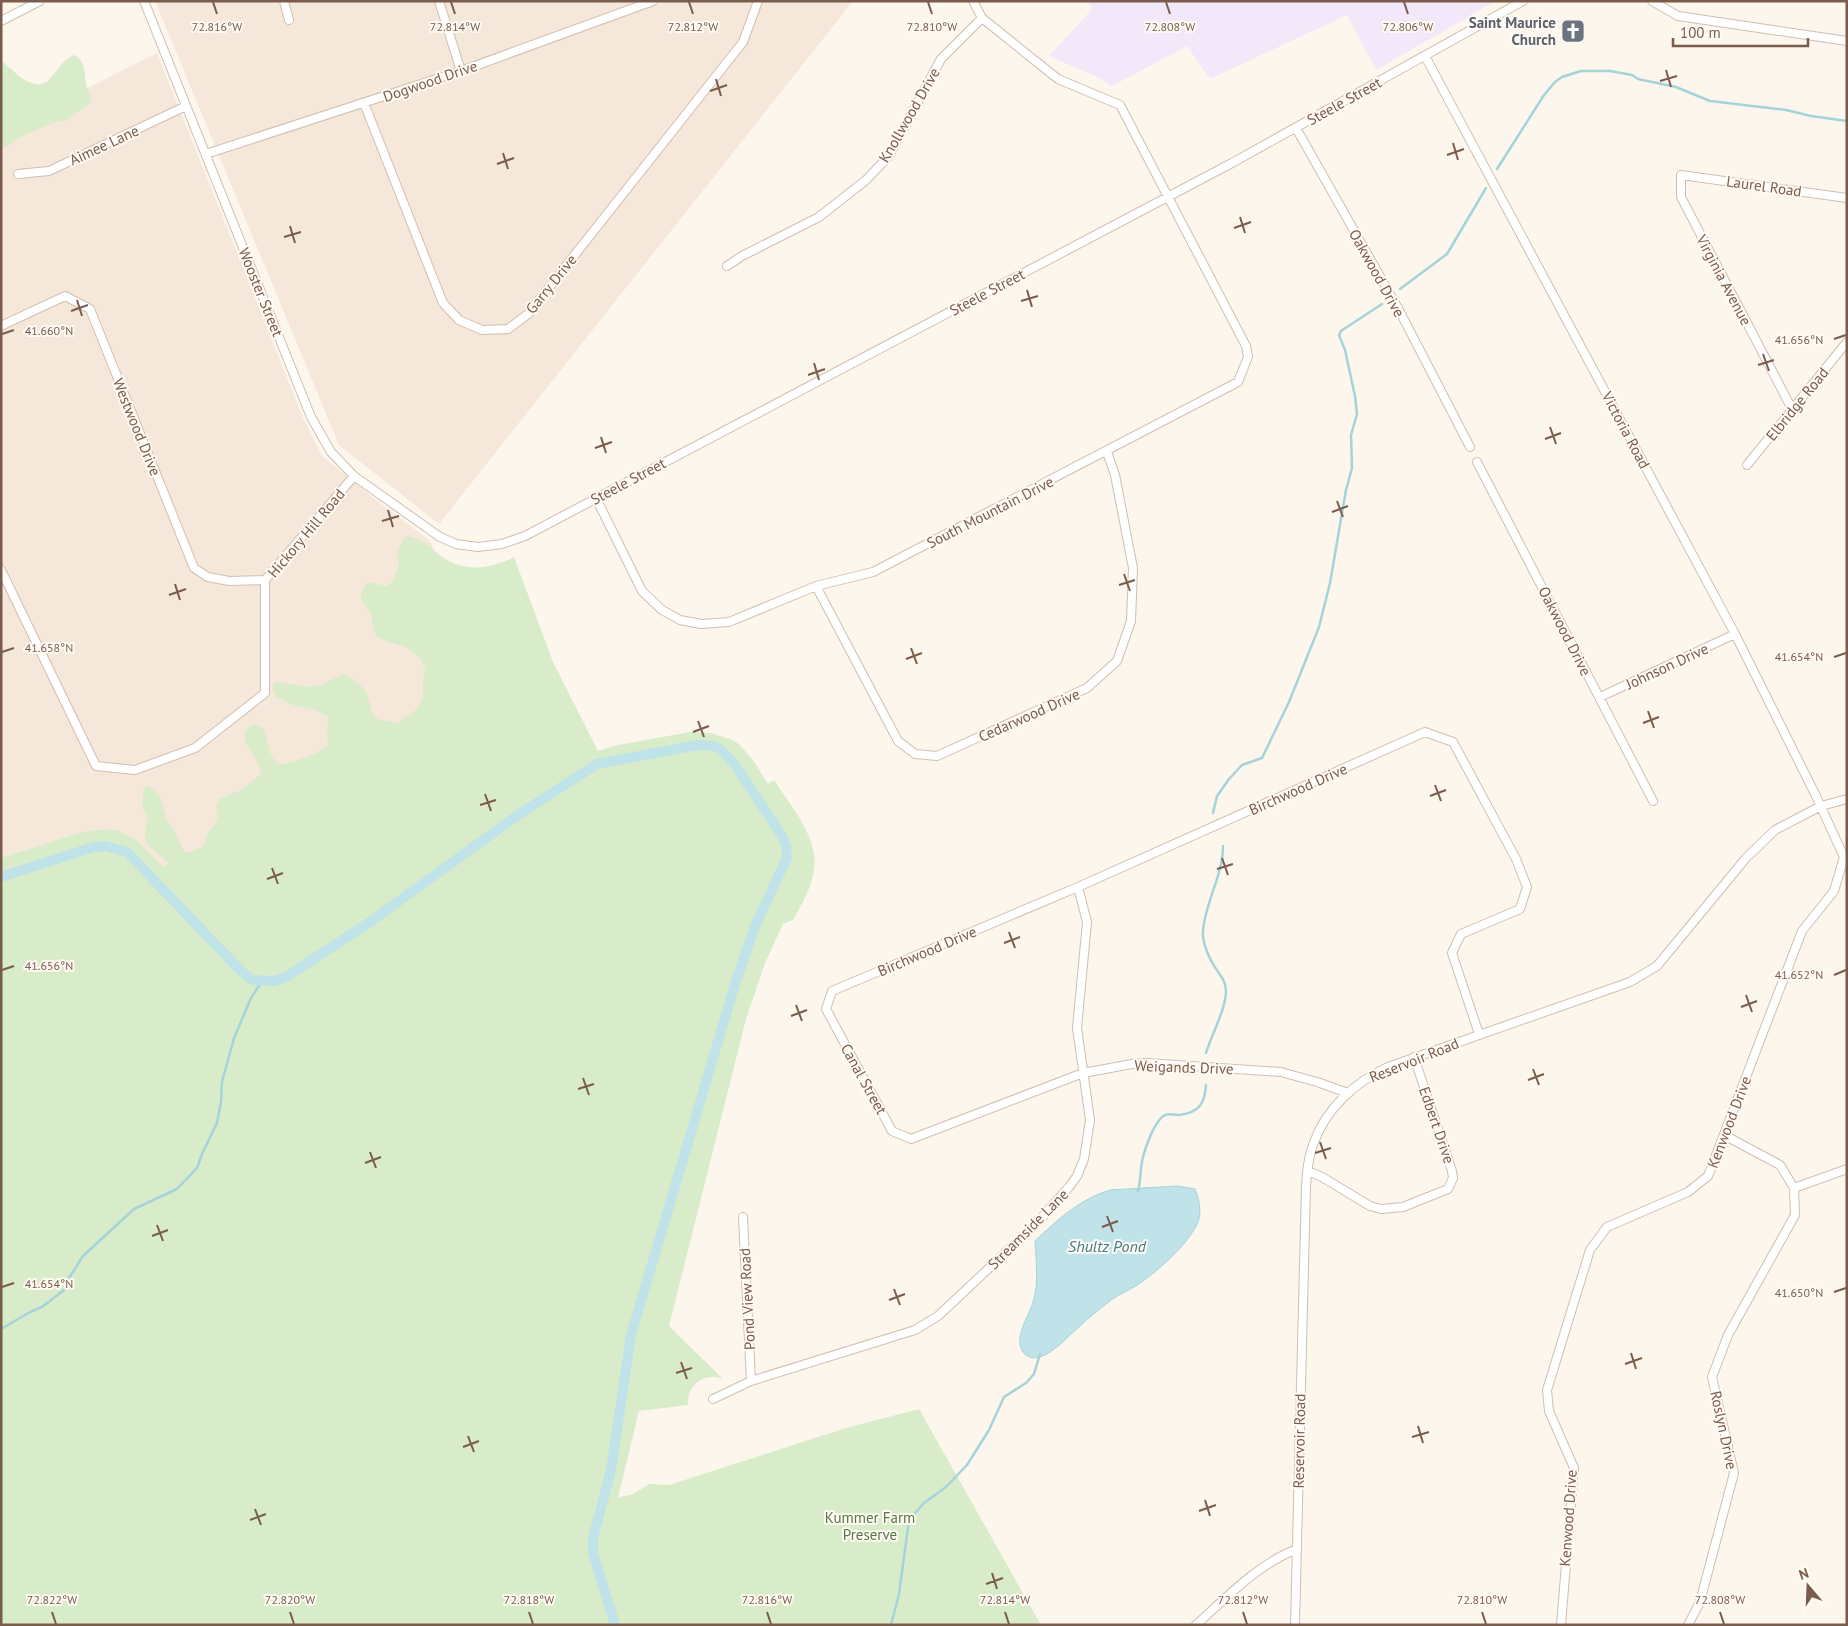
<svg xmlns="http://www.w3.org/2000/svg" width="1848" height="1626" font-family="'PT Sans',sans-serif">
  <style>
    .residential { fill: #f5e8da }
    .education { fill: #f3e8fa }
    .green { fill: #d8ecc9 }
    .water { fill: #bfe3e8; stroke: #a5d3da }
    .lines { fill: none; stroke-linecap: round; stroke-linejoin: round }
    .stream { stroke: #a5d3da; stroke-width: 2.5 }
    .canal { stroke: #bfe3e8; stroke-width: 10 }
    .minor-casing { stroke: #d1beb0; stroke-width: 10 }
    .minor { stroke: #fff; stroke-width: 8 }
    .ticks { fill: none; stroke: #7a5c4d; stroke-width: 2 }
    .labels { text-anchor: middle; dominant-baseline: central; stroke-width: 4; stroke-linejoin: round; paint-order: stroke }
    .worship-label { font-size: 15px; font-weight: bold; fill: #5b616d; stroke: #fffaf3; text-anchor: end }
    .street-label { font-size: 15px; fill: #7a5c4d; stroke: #fffaf3 }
    .park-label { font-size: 15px; fill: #537a41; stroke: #fffaf3 }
    .water-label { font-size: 16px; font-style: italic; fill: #437c86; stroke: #fffaf3 }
    .ticks-label { font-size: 12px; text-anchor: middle; fill: #7a5c4d; stroke: #fffaf3; stroke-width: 4; stroke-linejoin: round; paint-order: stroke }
  </style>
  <rect width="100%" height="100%" fill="#fdf6ec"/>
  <!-- residential -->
  <path class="residential" d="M155,1H853L439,524L339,445Z
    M157,53L304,420L322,456L376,500L429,540L436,553L487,694L164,867L137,840L117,830L107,829L85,831L1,858V132Z"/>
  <!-- education -->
  <path class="education" d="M1086,1H1496L1376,70L1347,15L1210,79L1187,46L1112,86L1100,78L1049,56L1093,8Z"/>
  <!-- green -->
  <path class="green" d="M74,55C86,61 84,72 86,83C87,88 89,93 91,98L89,104L67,120L50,124L20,137L1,150V61C9,66 16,75 25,80C53,96 53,63 74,55Z
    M405,536C424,538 430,548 444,558C466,573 493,568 514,557L553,662L598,751L613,746L690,732L711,733L730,739L739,744L753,760L768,784L774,780C792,808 822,841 813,876C809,892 801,905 794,919L783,924L765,963L746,1019L669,1326L723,1379C704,1372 687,1385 688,1405L639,1411L618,1498L633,1494L649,1484L669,1485L846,1428L919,1409L1041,1625H1V858L85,831L107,829L117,830L137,840L164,867L169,863L149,846L146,841L145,835L147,817L142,806L144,788L148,785L160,797L167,820L174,830L184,851L189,853L203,846L208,832L218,820L216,808L219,799L241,790L261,774C260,756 241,748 245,731C267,710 267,749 273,758C274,760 277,762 279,764C291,764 321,753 329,744L327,738L328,716L314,710L296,706L276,697L273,689L274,683L277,682L311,687L324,684L340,675H347L362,687L366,692L373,715L378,719L397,723L417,709L423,698V680L425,669L423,663L420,658L406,647L388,642L378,637L374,632L371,614L361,599V593L367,582L386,586L392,582L397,571L399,565L397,553Z"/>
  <!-- water -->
  <path class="water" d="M1177,1186L1195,1189C1199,1199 1202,1212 1198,1222C1189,1244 1154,1275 1134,1287C1127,1291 1118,1295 1111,1300C1100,1309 1089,1317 1079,1327C1067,1337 1055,1352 1040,1357C1034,1359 1026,1357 1023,1352C1013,1338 1029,1316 1033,1302C1039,1284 1036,1260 1035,1241C1057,1220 1080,1199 1110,1190Z"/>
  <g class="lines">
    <!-- stream -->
    <path class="stream" d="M1497,169L1544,95L1555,82L1562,77L1581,71H1610L1632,75L1638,79L1676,87L1710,101L1786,110L1811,116L1847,121
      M1400,289L1447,254L1486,188
      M1213,813L1217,796L1229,779L1242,765L1262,758L1289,702L1319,627L1330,583L1346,490L1352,468L1351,435L1357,414L1355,396L1345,350L1339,335L1341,331L1382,304
      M1206,1053C1211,1036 1226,1009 1226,991C1226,980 1218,973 1213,964C1208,956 1202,941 1203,931C1205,902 1223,876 1223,846
      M1138,1191C1141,1180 1140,1168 1143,1157C1146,1145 1153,1127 1161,1118C1166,1112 1172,1115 1179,1115C1199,1113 1205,1103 1206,1085
      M1,1329L30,1312L42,1307L68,1287L69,1278L83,1256L134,1209L177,1189L197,1168L202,1154L217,1123L221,1101L222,1082L234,1038L251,998L262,981
      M891,1625L899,1594L909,1520L924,1503L946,1487L967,1465L989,1430L1004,1397L1026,1383L1034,1374L1040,1354"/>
    <!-- canal -->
    <path class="canal" d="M1,877L94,847L105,846L127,852L240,970L252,980L274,981L286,977L370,922L518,815L597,764L698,745L715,746L722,751L735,765L782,836L786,846L787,858L755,926L735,984L631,1335L611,1470L593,1538V1553L615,1625"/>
    <!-- minor casing -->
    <g class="minor-casing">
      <path id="minor" d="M144,1L311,417L331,452L354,476L440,537L456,544L478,547L502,544L525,536L1232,163L1523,1
        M284,1L289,20
        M439,1L461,71
        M1652,1L1678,16L1847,41
        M1,21L40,1
        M1425,56L1735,634L1815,794L1844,857L1834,891L1802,931L1708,1176L1688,1192L1607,1227L1590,1250L1547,1390L1549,1411L1574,1468L1561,1625
        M364,103L443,303L459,320L482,330L508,329L528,314L743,42L758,1
        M1296,128L1399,310L1470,447
        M206,154L461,71L653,1
        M18,174L49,171L186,106
        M727,266L742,256L819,217L866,180L888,157L941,59L982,18
        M1,326L65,296L90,309L194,568L208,577L229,581L265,580
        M1792,409L1681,197V175L1847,198
        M1477,462L1653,801
        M1747,465L1847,342
        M596,498L642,591L662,610L680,620L701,624L729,622L816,586L873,572L1238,382L1248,357L1246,346L1120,105L1058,79L982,18L973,1
        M1,570L96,766L135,770L195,748L265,693V580L354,476
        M816,586L898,741L915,754L937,756L1087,688L1117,661L1131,621L1133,568L1115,475L1107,452
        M1600,697L1735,634
        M1348,1093L1317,1082L1281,1072L1147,1063L1132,1064L1083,1073L911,1139L892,1131L826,1009L832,991L1078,887L1425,732L1453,742L1516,859L1527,887L1520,909L1461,934L1452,953L1479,1034
        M1308,1171L1322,1177L1370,1206L1381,1209L1403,1207L1448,1189L1453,1178L1452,1171L1414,1057
        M1794,1188L1847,1169
        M743,1217L751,1381
        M713,1399L751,1381L915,1330L938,1316L1035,1225L1069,1187L1077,1176L1084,1159L1090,1120L1077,1028L1087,922L1078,887
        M1196,1625C1227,1597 1258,1564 1297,1549
        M1295,1625L1306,1186C1307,1172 1308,1158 1313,1145C1325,1109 1355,1082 1388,1067L1630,982L1657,966L1746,858L1775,830L1821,806L1847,799
        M1688,1625L1700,1602L1734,1473L1712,1377L1728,1335L1795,1215L1794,1188L1780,1165L1724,1135"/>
    </g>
    <!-- minor -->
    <use href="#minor" class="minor"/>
  </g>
  <!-- ticks -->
  <path class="ticks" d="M213,2L217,14M451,2L455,14M689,2L693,14M928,2L932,14M1166,2L1170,14M1404,2L1408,14M1666,70L1671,87M716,79L721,96M1660,81L1677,76M710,91L727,85M1453,143L1458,160M503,153L508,169M1447,155L1464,149M497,164L514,158M1240,217L1245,233M290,226L295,243M1234,228L1251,222M284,237L301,232M1027,290L1032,307M77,300L82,316M1021,301L1038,296M71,311L88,305M2,334L14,330M1834,339L1846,335M1763,354L1769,371M814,363L819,380M1758,365L1774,360M808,375L825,369M1550,427L1556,444M601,437L606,453M1545,439L1561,433M595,448L612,442M1337,501L1343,517M388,510L393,527M1332,512L1348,506M382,521L399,516M1124,574L1130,591M175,584L180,600M1119,585L1135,580M169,595L186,589M911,648L917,664M2,652L14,648M1834,657L1846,653M906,659L922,653M1648,711L1654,728M698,721L704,737M1643,723L1659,717M693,732L709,726M1435,785L1441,801M485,794L491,811M1430,796L1446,790M480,805L496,800M1222,858L1228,875M272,868L278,884M1217,869L1233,864M267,879L283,873M1009,932L1015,948M1004,943L1020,937M2,970L14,966M1834,975L1846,970M1746,995L1752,1012M796,1005L802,1021M1741,1007L1757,1001M791,1016L807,1010M1533,1069L1539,1085M583,1078L589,1095M1528,1080L1544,1074M578,1089L594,1084M1320,1142L1326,1159M370,1152L376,1168M1315,1153L1331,1148M365,1163L381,1157M1107,1216L1113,1232M157,1225L163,1241M1102,1227L1118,1221M152,1236L168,1230M2,1287L14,1283M894,1289L900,1305M1834,1292L1846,1288M889,1300L905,1294M1631,1353L1636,1369M681,1362L687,1379M1625,1364L1642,1358M676,1373L692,1368M1418,1426L1423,1443M468,1436L474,1452M1412,1437L1429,1432M463,1447L479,1441M1205,1500L1210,1516M255,1509L261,1525M1199,1511L1216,1505M250,1520L266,1514M992,1573L997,1589M986,1584L1003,1578M52,1612L56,1624M290,1612L294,1624M529,1612L533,1624M767,1612L771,1624M1005,1612L1009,1624M1243,1612L1247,1624M1482,1612L1486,1624M1720,1612L1724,1624"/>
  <!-- icons -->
  <defs>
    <g id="church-square" transform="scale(1.25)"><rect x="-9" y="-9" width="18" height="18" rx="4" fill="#6b7280" stroke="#fffaf3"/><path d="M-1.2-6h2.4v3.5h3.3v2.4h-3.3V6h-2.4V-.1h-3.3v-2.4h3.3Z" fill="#fff"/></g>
  </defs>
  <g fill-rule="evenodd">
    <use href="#church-square" x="1573" y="31"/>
  </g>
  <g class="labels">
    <!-- worship labels -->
    <g class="worship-label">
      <text x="1556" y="22">Saint Maurice<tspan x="1556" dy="17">Church</tspan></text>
    </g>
    <!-- street labels -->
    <g class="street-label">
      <text transform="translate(430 81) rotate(-19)">Dogwood Drive</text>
      <text transform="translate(1344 101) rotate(-29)">Steele Street</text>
      <text transform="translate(909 115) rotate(-60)">Knollwood Drive</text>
      <text transform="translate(104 145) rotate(-25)">Aimee Lane</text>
      <text transform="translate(1764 186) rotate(8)">Laurel Road</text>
      <text transform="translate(1377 273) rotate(61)">Oakwood Drive</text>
      <text transform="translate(1724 280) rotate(62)">Virginia Avenue</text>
      <text transform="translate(551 284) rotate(-51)">Garry Drive</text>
      <text transform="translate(261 292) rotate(68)">Wooster Street</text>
      <text transform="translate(987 292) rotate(-28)">Steele Street</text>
      <text transform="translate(1797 404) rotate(-51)">Elbridge Road</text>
      <text transform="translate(137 427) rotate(68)">Westwood Drive</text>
      <text transform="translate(1626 430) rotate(62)">Victoria Road</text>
      <text transform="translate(628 481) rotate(-28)">Steele Street</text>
      <text transform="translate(990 512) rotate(-27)">South Mountain Drive</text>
      <text transform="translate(306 533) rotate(-50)">Hickory Hill Road</text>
      <text transform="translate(1565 631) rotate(63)">Oakwood Drive</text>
      <text transform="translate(1667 666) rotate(-25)">Johnson Drive</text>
      <text transform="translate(1029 715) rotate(-24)">Cedarwood Drive</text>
      <text transform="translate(1298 789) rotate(-24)">Birchwood Drive</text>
      <text transform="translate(927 951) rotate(-23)">Birchwood Drive</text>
      <text transform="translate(1414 1060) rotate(-22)">Reservoir Road</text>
      <text transform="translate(1184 1067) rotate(2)">Weigands Drive</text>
      <text transform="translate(864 1079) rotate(61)">Canal Street</text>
      <text transform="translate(1729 1122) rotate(-69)">Kenwood Drive</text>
      <text transform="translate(1437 1125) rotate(71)">Edbert Drive</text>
      <text transform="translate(1028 1229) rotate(-45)">Streamside Lane</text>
      <text transform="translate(747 1299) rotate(-93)">Pond View Road</text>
      <text transform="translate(1724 1430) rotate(78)">Roslyn Drive</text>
      <text transform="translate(1299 1441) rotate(-89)">Reservoir Road</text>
      <text transform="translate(1568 1518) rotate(-86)">Kenwood Drive</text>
    </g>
    <!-- park labels -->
    <g class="park-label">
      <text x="870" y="1517">Kummer Farm<tspan x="870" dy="17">Preserve</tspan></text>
    </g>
    <!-- water labels -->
    <g class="water-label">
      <text x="1107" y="1246">Shultz Pond</text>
    </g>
  </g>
  <g class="ticks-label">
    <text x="217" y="31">72.816°W</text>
    <text x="455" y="31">72.814°W</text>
    <text x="693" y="31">72.812°W</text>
    <text x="932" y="31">72.810°W</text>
    <text x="1170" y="31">72.808°W</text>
    <text x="1408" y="31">72.806°W</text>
    <text x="49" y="335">41.660°N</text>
    <text x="1799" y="344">41.656°N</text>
    <text x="49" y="652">41.658°N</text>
    <text x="1799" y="661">41.654°N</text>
    <text x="49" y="970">41.656°N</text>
    <text x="1799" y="979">41.652°N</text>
    <text x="49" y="1288">41.654°N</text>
    <text x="1799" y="1297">41.650°N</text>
    <text x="52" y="1604">72.822°W</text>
    <text x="290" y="1604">72.820°W</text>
    <text x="529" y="1604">72.818°W</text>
    <text x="767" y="1604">72.816°W</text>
    <text x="1005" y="1604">72.814°W</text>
    <text x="1243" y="1604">72.812°W</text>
    <text x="1482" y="1604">72.810°W</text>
    <text x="1720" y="1604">72.808°W</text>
  </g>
  <!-- border -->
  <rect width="1848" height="1626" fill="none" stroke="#7a5c4d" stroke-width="5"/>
  <!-- north arrow -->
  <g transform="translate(1808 1586) rotate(341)" stroke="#fffaf3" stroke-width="4" paint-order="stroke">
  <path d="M0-4L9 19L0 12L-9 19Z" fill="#7a5c4d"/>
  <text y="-8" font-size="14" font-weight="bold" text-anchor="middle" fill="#7a5c4d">N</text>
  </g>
  <!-- scale -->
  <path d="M1673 38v8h135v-8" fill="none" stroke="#7a5c4d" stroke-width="2.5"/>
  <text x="1680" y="38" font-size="15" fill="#7a5c4d" stroke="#fffaf3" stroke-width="4" paint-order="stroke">100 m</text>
</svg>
